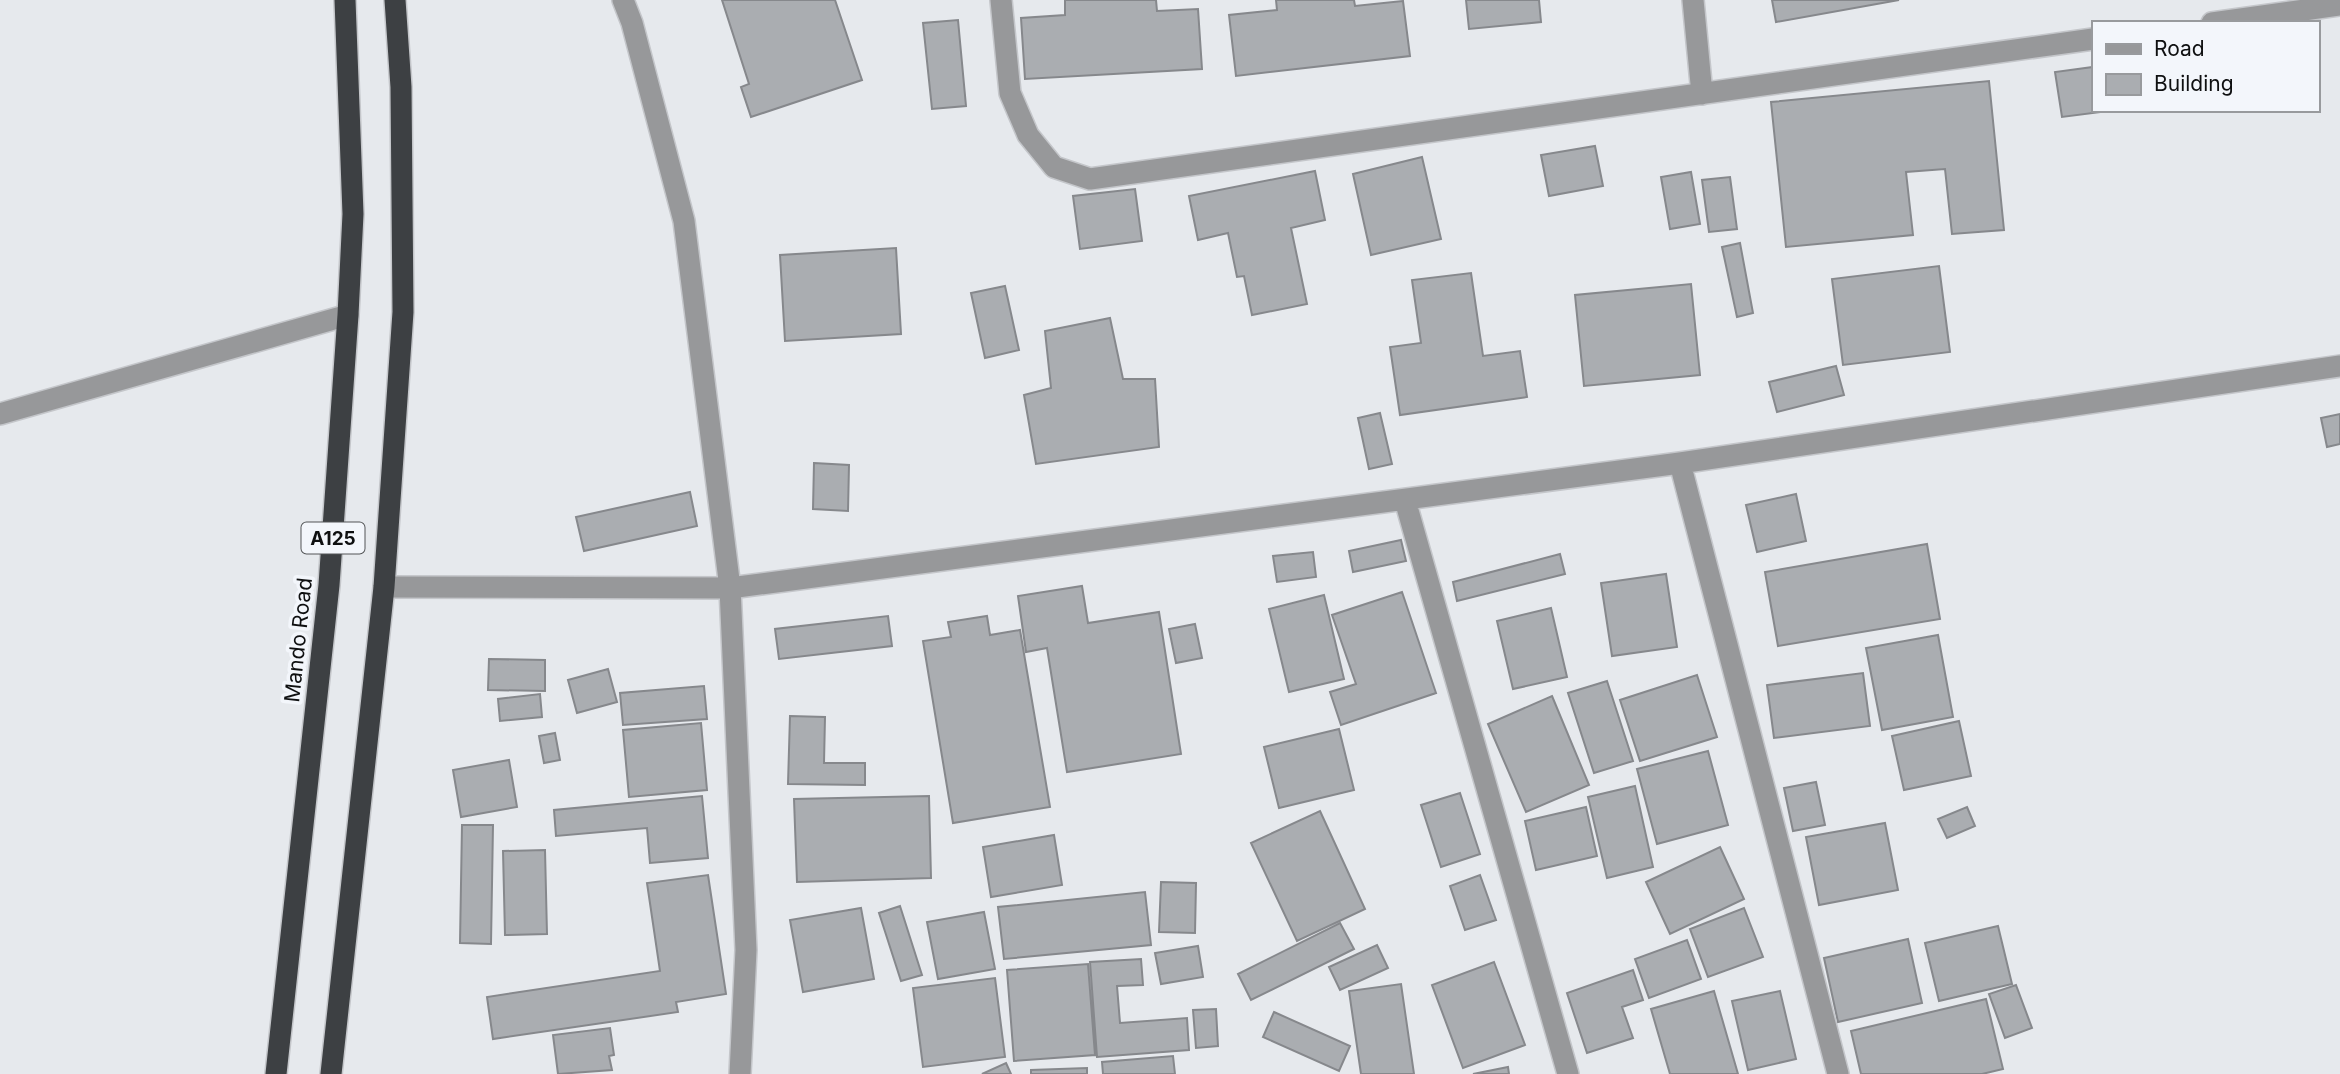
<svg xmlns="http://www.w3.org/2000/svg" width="2340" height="1074" font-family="Inter,sans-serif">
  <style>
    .building { fill: #aaadb1; stroke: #86888c; stroke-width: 2 }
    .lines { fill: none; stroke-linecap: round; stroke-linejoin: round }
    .street-casing { stroke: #c4c6ca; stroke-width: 24 }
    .highway-casing { stroke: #c4c6ca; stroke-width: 24 }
    .street { stroke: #97989a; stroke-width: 21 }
    .highway { stroke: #3d4043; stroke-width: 21 }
    .labels { text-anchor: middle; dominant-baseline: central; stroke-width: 7; stroke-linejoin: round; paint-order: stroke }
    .shield { fill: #f3f6fb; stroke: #535557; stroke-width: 2 }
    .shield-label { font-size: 19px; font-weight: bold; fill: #0f1011 }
    .street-label { font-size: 21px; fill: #0f1011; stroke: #f3f6fb }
  </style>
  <rect width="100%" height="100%" fill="#e6e9ed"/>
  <!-- building -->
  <path class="building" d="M722,0H835L862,80L751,117L741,87L749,84Z
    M1065,0H1156L1157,11L1198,9L1202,69L1025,79L1021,18L1065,15Z
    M1276,0H1354L1355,6L1403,1L1410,56L1236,76L1229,15L1277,10Z
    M1466,0H1539L1541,22L1469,29Z
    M1772,0H1899L1776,22Z
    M958,20L966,106L932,109L923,23Z
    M2093,67V110H2116L2062,117L2055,72Z
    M1989,81L2004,230L1952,234L1945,169L1906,172L1913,235L1786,247L1771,102Z
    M1595,146L1603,186L1549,196L1541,155Z
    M1422,157L1441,239L1371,255L1353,174Z
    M1315,171L1325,220L1291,228L1307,304L1252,315L1244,276L1237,277L1228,233L1198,240L1189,196Z
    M1691,172L1700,224L1670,229L1661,177Z
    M1730,177L1737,229L1709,232L1702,180Z
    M1135,189L1142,241L1080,249L1073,196Z
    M1740,243L1753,313L1737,317L1722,247Z
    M896,248L901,334L785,341L780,255Z
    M1939,266L1950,352L1843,365L1832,279Z
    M1471,273L1483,356L1520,351L1527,397L1400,415L1390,347L1421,343L1412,280Z
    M1691,284L1700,375L1584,386L1575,295Z
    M1005,286L1019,350L985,358L971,293Z
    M1110,318L1123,379H1155L1159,447L1036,464L1024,395L1051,388L1045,331Z
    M1836,366L1844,395L1777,412L1769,382Z
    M1380,413L1392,464L1369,469L1358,418Z
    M2340,414V444L2327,447L2321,418Z
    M814,463L849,465L848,511L813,509Z
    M690,492L697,526L584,551L576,517Z
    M1796,494L1806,541L1757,552L1746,505Z
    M1401,540L1406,561L1353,572L1349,551Z
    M1927,544L1940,619L1778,646L1765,572Z
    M1313,552L1316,577L1277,582L1273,556Z
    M1560,554L1565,574L1457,601L1453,582Z
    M1666,574L1677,647L1612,656L1601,583Z
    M1082,586L1088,623L1159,612L1181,754L1067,772L1047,648L1026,652L1018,596Z
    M1402,592L1436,693L1341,725L1330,692L1356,684L1332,615Z
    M1324,595L1344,679L1289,692L1269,609Z
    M1551,608L1567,677L1513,689L1497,621Z
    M888,616L892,646L779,659L775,629Z
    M987,616L990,635L1020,630L1050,807L953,823L923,641L951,637L948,622Z
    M1195,624L1202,658L1176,663L1169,629Z
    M1938,635L1953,717L1882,730L1866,648Z
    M489,659L545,660V691L488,690Z
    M608,669L617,702L577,713L568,680Z
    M1863,673L1870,726L1774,738L1767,685Z
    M1697,675L1717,737L1640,761L1620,700Z
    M1607,681L1633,761L1594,773L1568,693Z
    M704,686L707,719L623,725L620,693Z
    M540,694L542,717L500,721L498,699Z
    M1552,696L1589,785L1526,812L1488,724Z
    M790,716L825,717L824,763H865V785L788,784Z
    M1959,721L1971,776L1904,790L1892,736Z
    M701,723L707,790L629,797L623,730Z
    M1339,729L1354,790L1279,808L1264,747Z
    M555,733L560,760L544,763L539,736Z
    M1708,751L1728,825L1657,844L1637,769Z
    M509,760L517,807L461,817L453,770Z
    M1816,782L1825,825L1793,831L1784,788Z
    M1635,786L1653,867L1607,878L1588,797Z
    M1460,793L1480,854L1441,867L1421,805Z
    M702,796L708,858L650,863L647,828L556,836L554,810Z
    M929,796L931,878L797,882L794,799Z
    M1586,807L1597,856L1536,870L1525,821Z
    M1967,807L1975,826L1947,838L1938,819Z
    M1320,811L1365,909L1297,941L1251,843Z
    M1885,823L1898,890L1819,905L1806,837Z
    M462,825H493L491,944L460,943Z
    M1054,835L1062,885L991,897L983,847Z
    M1720,847L1744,899L1670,934L1646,882Z
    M545,850L547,934L505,935L503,851Z
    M708,875L726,994L676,1002L678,1012L493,1039L487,997L660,971L647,883Z
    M1480,875L1496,920L1465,930L1450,886Z
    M1161,882L1196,883L1195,933L1159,932Z
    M1145,892L1151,945L1004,959L998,907Z
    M900,906L922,975L901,981L879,913Z
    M861,908L874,979L803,992L790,920Z
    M1744,908L1763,957L1708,977L1690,929Z
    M984,912L995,969L938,979L927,922Z
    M1340,923L1354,949L1251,1000L1238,974Z
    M1998,926L2012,984L1939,1001L1925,943Z
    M1908,939L1922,1003L1838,1022L1824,958Z
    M1687,940L1701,979L1649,998L1635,959Z
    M1377,945L1388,968L1340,990L1329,967Z
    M1198,946L1203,977L1161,984L1155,953Z
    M1141,959L1143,985L1117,986L1120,1023L1187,1018L1189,1050L1097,1057L1090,962Z
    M1494,962L1525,1045L1463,1068L1432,985Z
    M1088,964L1095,1055L1014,1061L1007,970Z
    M1633,970L1643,1000L1622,1007L1633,1038L1587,1053L1567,993Z
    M995,978L1005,1057L923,1067L913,988Z
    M1401,984L1414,1074H1361L1349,991Z
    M2016,985L2032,1028L2005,1038L1989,994Z
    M1714,991L1738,1074H1670L1651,1009Z
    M1780,991L1796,1059L1748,1070L1732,1001Z
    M1986,999L2003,1069L1982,1074H1861L1851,1031Z
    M1216,1009L1218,1046L1196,1048L1193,1010Z
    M1274,1012L1350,1046L1339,1071L1263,1037Z
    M610,1028L614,1055L609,1056L612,1070L558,1074L553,1035Z
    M1173,1056L1175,1074H1103L1102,1062Z
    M1006,1063L1011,1074H982Z
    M1508,1067L1509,1074H1473Z
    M1087,1068V1074H1031V1070Z"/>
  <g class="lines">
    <!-- street casing -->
    <g class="street-casing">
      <path id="street" d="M623,0L632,23L684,221L730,588L746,950L740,1074
        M1001,0L1010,93L1028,135L1054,167L1090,179L2093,39
        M1693,0L1702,94
        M2212,23L2340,5
        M0,414L348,315
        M1680,463L1838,1074
        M1405,500L1568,1074
        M384,587L730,588L1680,463L2340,366"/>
    </g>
    <!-- highway casing -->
    <g class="highway-casing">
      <path id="highway" d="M276,1074L329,585L348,315L353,214L345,0
        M331,1074L384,587L403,312L401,87L395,0"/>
    </g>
    <!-- street -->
    <use href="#street" class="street"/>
    <!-- highway -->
    <use href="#highway" class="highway"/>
  </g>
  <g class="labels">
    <!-- shield labels -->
    <rect class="shield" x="301.5" y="522.5" width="63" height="31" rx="5"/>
    <g class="shield-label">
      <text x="333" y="538">A125</text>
    </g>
    <!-- street labels -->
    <g class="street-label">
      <text transform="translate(298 640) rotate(-84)">Mando Road</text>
    </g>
  </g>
  <!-- legend -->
  <rect x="2092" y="21" width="228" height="91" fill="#f3f6fb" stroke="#989a9d" stroke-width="2"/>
  <rect x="2106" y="44" width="35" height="10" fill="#97989a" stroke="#989a9d" stroke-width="2"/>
  <text x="2154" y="56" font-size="21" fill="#0f1011">Road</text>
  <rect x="2106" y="74" width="35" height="21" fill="#aaadb1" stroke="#989a9d" stroke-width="2"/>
  <text x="2154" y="91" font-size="21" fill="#0f1011">Building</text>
</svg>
